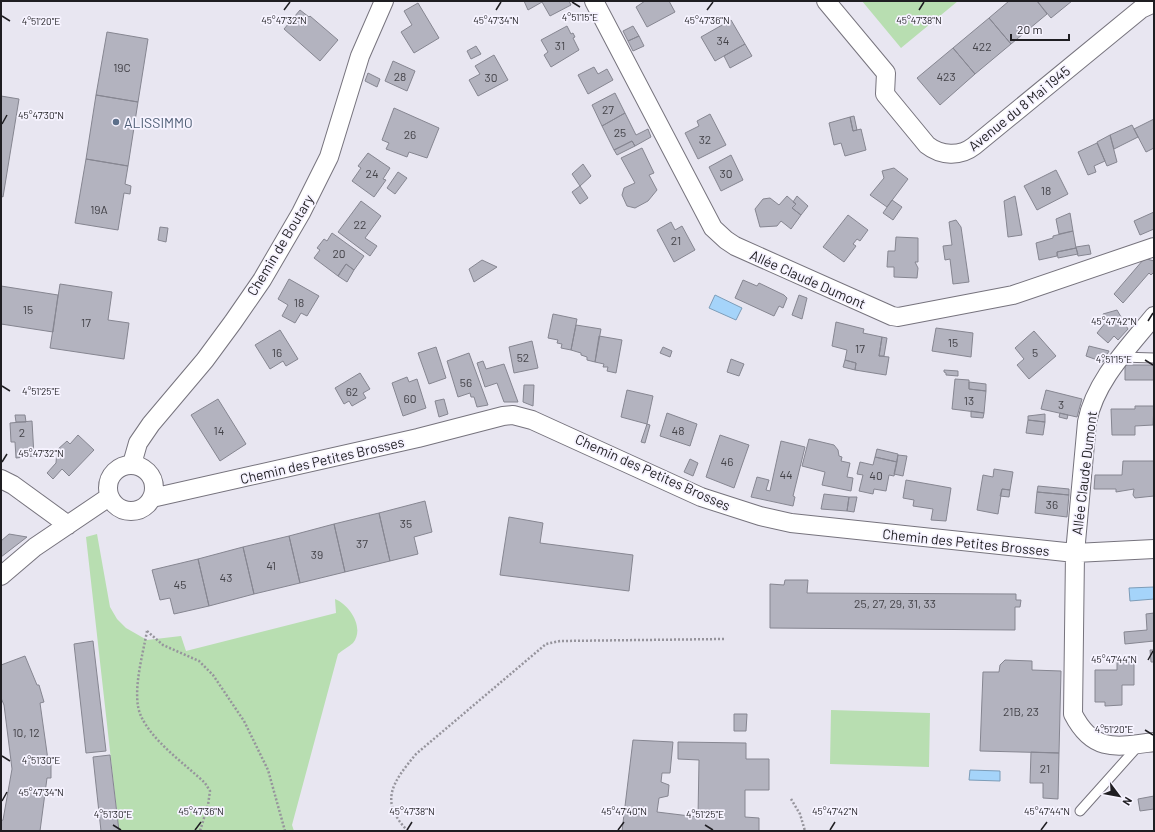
<svg xmlns="http://www.w3.org/2000/svg" width="1155" height="832" font-family="Barlow,sans-serif">
  <style>
    .green { fill: #b8deb1 }
    .water { fill: #a5d4fa; stroke: #7d9db9 }
    .building { fill: #b3b3bf; stroke: #868691 }
    .lines { fill: none; stroke-linecap: round; stroke-linejoin: round }
    .lane-casing { stroke: #76737d; stroke-width: 11 }
    .street-casing { stroke: #76737d; stroke-width: 20 }
    .path { stroke: #96949c; stroke-width: 2.5; stroke-dasharray: 2 2; stroke-linecap: butt }
    .lane { stroke: #fff; stroke-width: 9 }
    .street { stroke: #fff; stroke-width: 18 }
    .ticks { fill: none; stroke: #1f1e22; stroke-width: 1.5 }
    .service-dot { fill: #5c6f8a; stroke: #f6f3ff; stroke-width: 1.5 }
    .labels { text-anchor: middle; dominant-baseline: central; stroke-width: 3.5; stroke-linejoin: round; paint-order: stroke }
    .number-label { font-size: 12px; fill: #444349 }
    .street-label { font-size: 14px; fill: #1f1e22; stroke: #f6f3ff }
    .service-label { font-size: 14px; fill: #4e5e75; stroke: #f6f3ff; text-anchor: start }
    .ticks-label { font-size: 10px; text-anchor: middle; fill: #1f1e22; stroke: #f6f3ff; stroke-width: 3.5; stroke-linejoin: round; paint-order: stroke }
  </style>
  <rect width="100%" height="100%" fill="#e8e6f1"/>
  <!-- green -->
  <path class="green" d="M862,1H958L901,48Z
    M97,534L110,607L117,619L126,628L147,640L181,636L186,651L336,613L335,599C350,605 365,628 353,643C349,647 342,650 338,654L292,825L294,831H119L86,537Z
    M831,710L930,713L929,767L830,764Z"/>
  <!-- water -->
  <path class="water" d="M715,295L742,308L736,320L709,308Z
    M1154,587V599L1130,601L1129,588Z
    M970,770L1000,771V781L969,780Z"/>
  <!-- building -->
  <path class="building" d="M524,1H569L571,5L550,16L542,2L528,10Z
    M645,1H669L675,12L647,27L636,7Z
    M1009,1H1037L1047,14L1011,44L989,18Z
    M1037,1H1072L1051,18Z
    M418,3L439,38L414,53L401,32L412,25L404,11Z
    M300,10L309,17L310,16L338,40L320,61L284,29Z
    M989,18L1011,44L975,74L953,48Z
    M731,20L745,44L715,61L701,37Z
    M567,26L571,34L573,33L575,37L573,38L579,50L551,67L544,55L548,52L541,40Z
    M633,26L639,36L628,41L623,31Z
    M107,32L148,39L138,102L96,95Z
    M639,36L644,46L633,51L628,41Z
    M745,44L752,56L730,68L724,56Z
    M476,46L481,54L471,59L467,51Z
    M953,48L975,74L940,105L917,78Z
    M494,55L508,80L478,96L469,80L480,74L475,66Z
    M393,61L415,71L407,91L385,81Z
    M594,67L598,74L607,69L613,80L588,94L578,75Z
    M368,73L380,79L377,87L365,81Z
    M615,93L625,113L602,126L592,105Z
    M96,95L138,102L128,166L86,159Z
    M1,96L19,99L3,197L1,196Z
    M394,108L439,128L427,158L409,152L407,157L386,149L389,143L382,140Z
    M625,113L636,135L648,129L651,137L635,146L632,141L614,150L602,126Z
    M710,114L726,145L698,159L685,133L699,126L697,121Z
    M854,116L857,130L853,131L850,117Z
    M850,117L853,131L861,129L866,150L845,156L841,143L834,145L829,123Z
    M1154,119V148L1146,152L1134,129Z
    M1132,125L1138,137L1114,149L1110,135Z
    M1110,135L1117,162L1107,166L1097,142Z
    M632,141L635,146L617,155L614,150Z
    M1097,143L1105,161L1094,166L1096,172L1088,175L1078,152Z
    M642,148L654,173L649,175L657,190L648,201L635,208L627,206L622,195L624,188L635,183L621,158Z
    M368,153L390,168L383,179L386,180L374,197L352,181L361,168L358,166Z
    M731,155L743,180L721,191L709,167Z
    M86,159L128,166L125,184L131,186L130,194L124,193L118,230L75,223Z
    M583,164L591,176L580,186L572,174Z
    M894,168L908,179L887,207L870,195L884,178L882,171Z
    M1056,170L1068,194L1037,210L1024,186Z
    M398,172L407,178L395,194L387,188Z
    M580,186L588,198L580,204L572,192Z
    M787,196L796,204L792,208L801,215L791,229L781,221L777,226L760,227L755,209L763,199L770,198L779,205Z
    M797,196L808,206L801,215L792,208L796,204L793,202Z
    M1015,196L1022,235L1008,237L1004,201Z
    M892,200L902,207L893,220L883,213Z
    M361,201L381,216L365,238L377,246L370,256L338,232Z
    M1154,212V229L1140,235L1134,221Z
    M1070,213L1073,231L1059,234L1056,219Z
    M848,215L868,230L860,241L857,239L853,244L856,246L844,262L823,247Z
    M956,220L961,227L969,282L953,284L950,259L945,260L943,246L952,245L949,222Z
    M671,222L675,230L682,226L695,250L674,262L657,230Z
    M160,227L168,228L166,242L158,240Z
    M1073,231L1076,248L1057,252V256L1039,260L1036,243L1053,238V236Z
    M332,233L364,256L354,270L346,264L338,276L314,258L320,250L317,248L324,239L327,241Z
    M896,237L918,238V262H915L918,268L917,278L894,277V267H887L888,251H895Z
    M1089,245L1091,254L1078,256L1076,247Z
    M1076,248L1078,254L1058,258L1057,252Z
    M1147,259L1154,261V272L1151,275L1149,273L1123,303L1114,294L1143,260Z
    M482,260L497,267L474,282L469,269Z
    M346,264L354,270L347,282L338,276Z
    M289,279L319,296L307,316L301,313L295,323L282,316L288,305L278,299Z
    M743,280L757,286L759,283L784,295L787,298L783,308L779,306L774,316L735,298Z
    M60,284L112,292L108,320L129,323L124,359L50,348Z
    M1,286L58,295L53,332L1,324Z
    M799,295L807,298L802,319L792,315Z
    M1117,310L1128,329L1118,340L1114,336L1108,343L1097,333L1106,322L1103,314Z
    M553,314L577,319L571,350L561,348L562,344L557,343L558,340L548,338Z
    M836,322L864,329L863,333L882,337L879,356L889,357L886,375L855,370L856,363L845,360L847,350L832,346Z
    M576,325L601,329L595,362L587,360V357L581,355V353L571,350Z
    M936,328L973,333L971,357L932,351Z
    M280,330L298,359L286,366L283,361L270,369L255,345Z
    M1034,331L1056,356L1029,379L1017,365L1024,359L1015,348Z
    M599,336L622,340L616,373L607,371L608,367H603L604,364L595,362Z
    M882,337L887,338L884,356H879Z
    M532,341L538,368L514,373L509,347Z
    M1089,346L1109,351L1103,362L1086,356Z
    M436,347L446,378L429,384L418,353Z
    M663,347L672,351L670,357L660,353Z
    M469,353L488,405L477,407L474,397H471L470,393L458,397L447,361Z
    M731,359L744,364L739,376L727,372Z
    M845,360L856,363L855,370L843,367Z
    M483,361L486,369L504,364L518,402H504L497,383L485,387L477,363Z
    M1125,365H1154V380H1125Z
    M944,370L958,371V376L946,375V373L944,372Z
    M360,373L370,389L363,393L366,398L352,406L349,401L344,404L335,388Z
    M407,377L409,382L417,379L426,408L403,416L392,383Z
    M955,379L969,380V389L986,391L984,413L952,409Z
    M969,382L986,384V391L969,389Z
    M524,385H534L533,406L523,402Z
    M627,390L653,396L647,424L621,417Z
    M1046,390L1082,399L1077,417L1041,409Z
    M218,399L246,444L220,461L191,415Z
    M444,399L448,414L439,417L435,401Z
    M1135,406H1154L1153,425L1135,426V435H1112L1111,409H1135Z
    M971,411L984,413L983,418L971,417Z
    M667,413L697,424L690,446L660,436Z
    M1060,413L1068,415L1067,419L1059,417Z
    M1045,414V422L1028,420V416Z
    M15,415H25L26,422H16Z
    M1028,420L1045,422L1043,435L1026,433Z
    M32,421L34,456L16,458L15,442H11L10,423Z
    M647,424L650,425L645,443L641,442Z
    M78,435L94,450L69,476L62,469L53,479L47,473L56,463L57,450L67,441L70,444Z
    M720,435L749,445L734,488L706,477Z
    M809,439L834,445L838,450L839,456L842,457L841,461L850,463L847,477L853,478L851,491L822,485L825,472L802,466Z
    M781,441L805,447L793,496L795,497L793,506L751,497L757,477L769,480L766,490L770,491Z
    M877,449L898,454L897,462L875,457Z
    M898,455L907,456L903,476L894,474Z
    M875,457L897,462L894,476L889,475L886,491L874,489L873,494L859,491L863,475L857,474L860,462L873,465Z
    M690,459L698,463L693,476L684,472Z
    M1123,461H1154V496L1135,498L1133,495L1134,489L1116,492V489H1094L1095,475H1122Z
    M994,469L1013,472L1010,490L1002,489L998,514L977,510L983,475L993,477Z
    M906,480L951,488L946,521L931,520L933,509L913,506L914,500L903,498Z
    M1038,486L1069,489V495L1037,492Z
    M1002,489L1010,490L1009,497L1000,496Z
    M1037,492L1069,495L1067,517L1035,513Z
    M824,494L849,497L847,511L821,509Z
    M849,497H857L854,512L847,511Z
    M425,501L432,532L414,537L418,554L390,561L379,513Z
    M379,513L390,561L345,572L334,524Z
    M509,517L543,523L540,543L633,555L629,591L500,575Z
    M334,524L345,572L300,583L289,536Z
    M9,534L27,537L1,557V541Z
    M289,536L300,583L254,594L243,547Z
    M243,547L254,594L209,606L198,559Z
    M198,559L209,606L174,614L170,598L160,600L152,570Z
    M785,580H808L807,593L1016,594V600H1021L1020,607H1015V630L770,628V584L784,585Z
    M1154,613V641L1125,644L1124,632L1147,630L1146,614Z
    M93,641L106,751L86,753L74,644Z
    M1150,650H1154V662H1151Z
    M25,656L37,685H39L44,702L40,703L48,760H51V778H47L40,831H1V821L3,820L12,769L4,705L1,698V665Z
    M1005,660L1032,661V670L1061,671L1059,753L980,751L983,672H999L1000,665Z
    M1117,662H1134V685H1122V705L1105,706V702H1095V670H1117Z
    M734,714H747L746,731H734Z
    M633,740L673,742L670,773H662L661,782L669,785L668,796L659,798L657,812L698,817L699,760L678,759V742L746,743V759H769V790H745V817L759,818V831H622Z
    M1031,752L1059,753L1058,799L1043,798V783H1030Z
    M110,755L119,831H101L93,757Z
    M1154,796V809L1140,811L1138,799Z"/>
  <g class="lines">
    <!-- lane casing -->
    <g class="lane-casing">
      <path id="lane" d="M1121,357L1154,358
        M1080,811L1139,745"/>
    </g>
    <!-- street casing -->
    <g class="street-casing">
      <path id="street" d="M594,1L713,228L726,240L735,246L892,316L898,317L1013,295L1154,247
        M826,1L886,73L885,94L927,145C941,156 960,157 974,146L1141,9L1154,3
        M1154,316C1128,348 1095,381 1087,422L1075,553L1154,549
        M132,464L138,443L151,424L205,360L233,322L262,280L301,213L329,157L360,56L384,1
        M108 488a23 23 0 1 1 46 0a23 23 0 1 1-46 0Z
        M1,479L13,485L68,525
        M152,498L418,438L503,416L513,415L532,420L701,497L760,516L791,523L1075,553L1073,714C1093,753 1116,747 1154,742
        M1,576L35,547L109,497"/>
    </g>
    <!-- path -->
    <path class="path" d="M147,631L163,645L199,661L213,675L244,721L268,770L285,831
      M147,631C143,654 131,695 141,716C152,741 185,764 205,783L210,791L208,805L200,831
      M791,799L800,814L805,831
      M408,831C378,801 393,782 416,754L546,644L560,641L724,639"/>
    <!-- lane -->
    <use href="#lane" class="lane"/>
    <!-- street -->
    <use href="#street" class="street"/>
  </g>
  <!-- ticks -->
  <path class="ticks" d="M572,2L580,7M284,10L290,2M496,10L501,2M707,10L713,2M919,10L924,2M2,16L10,21M2,124L7,115M1148,321L1153,313M1145,360L1153,365M2,386L10,391M2,462L7,454M1148,660L1153,651M1145,730L1153,735M2,756L10,761M2,801L7,792M113,825L121,830M705,825L713,830M195,830L201,822M407,830L412,822M618,830L624,822M830,830L835,822M1041,830L1047,822"/>
  <!-- markers -->
  <circle class="service-dot" cx="116" cy="122" r="4"/>
  <g class="labels">
    <!-- number labels -->
    <g class="number-label">
      <text x="723" y="40">34</text>
      <text x="560" y="45">31</text>
      <text x="982" y="46">422</text>
      <text x="122" y="67">19C</text>
      <text x="400" y="76">28</text>
      <text x="946" y="76">423</text>
      <text x="491" y="77">30</text>
      <text x="608" y="109">27</text>
      <text x="620" y="132">25</text>
      <text x="410" y="134">26</text>
      <text x="705" y="139">32</text>
      <text x="372" y="173">24</text>
      <text x="726" y="173">30</text>
      <text x="1046" y="190">18</text>
      <text x="99" y="209">19A</text>
      <text x="360" y="224">22</text>
      <text x="676" y="240">21</text>
      <text x="339" y="253">20</text>
      <text x="299" y="302">18</text>
      <text x="28" y="309">15</text>
      <text x="86" y="322">17</text>
      <text x="953" y="342">15</text>
      <text x="860" y="348">17</text>
      <text x="277" y="352">16</text>
      <text x="1035" y="352">5</text>
      <text x="523" y="357">52</text>
      <text x="466" y="382">56</text>
      <text x="352" y="391">62</text>
      <text x="410" y="398">60</text>
      <text x="969" y="400">13</text>
      <text x="1061" y="404">3</text>
      <text x="219" y="430">14</text>
      <text x="678" y="430">48</text>
      <text x="22" y="432">2</text>
      <text x="727" y="461">46</text>
      <text x="786" y="474">44</text>
      <text x="876" y="475">40</text>
      <text x="1052" y="504">36</text>
      <text x="406" y="523">35</text>
      <text x="362" y="543">37</text>
      <text x="317" y="554">39</text>
      <text x="271" y="565">41</text>
      <text x="226" y="577">43</text>
      <text x="180" y="584">45</text>
      <text x="895" y="603">25, 27, 29, 31, 33</text>
      <text x="1021" y="711">21B, 23</text>
      <text x="26" y="732">10, 12</text>
      <text x="1045" y="768">21</text>
    </g>
    <!-- street labels -->
    <g class="street-label">
      <text transform="translate(1019 108) rotate(-39)">Avenue du 8 Mai 1945</text>
      <text transform="translate(280 245) rotate(-59)">Chemin de Boutary</text>
      <text transform="translate(808 279) rotate(24)">Allée Claude Dumont</text>
      <text transform="translate(322 460) rotate(-13)">Chemin des Petites Brosses</text>
      <text transform="translate(653 472) rotate(24)">Chemin des Petites Brosses</text>
      <text transform="translate(1084 473) rotate(-83)">Allée Claude Dumont</text>
      <text transform="translate(966 542) rotate(6)">Chemin des Petites Brosses</text>
    </g>
    <!-- service labels -->
    <g class="service-label">
      <text x="124" y="122">ALISSIMMO</text>
    </g>
  </g>
  <g class="ticks-label">
    <text x="580" y="21">4°51'15"E</text>
    <text x="284" y="24">45°47'32"N</text>
    <text x="496" y="24">45°47'34"N</text>
    <text x="707" y="24">45°47'36"N</text>
    <text x="919" y="24">45°47'38"N</text>
    <text x="41" y="25">4°51'20"E</text>
    <text x="41" y="119">45°47'30"N</text>
    <text x="1114" y="325">45°47'42"N</text>
    <text x="1114" y="363">4°51'15"E</text>
    <text x="41" y="395">4°51'25"E</text>
    <text x="41" y="457">45°47'32"N</text>
    <text x="1114" y="663">45°47'44"N</text>
    <text x="1114" y="733">4°51'20"E</text>
    <text x="41" y="764">4°51'30"E</text>
    <text x="41" y="796">45°47'34"N</text>
    <text x="201" y="815">45°47'36"N</text>
    <text x="412" y="815">45°47'38"N</text>
    <text x="624" y="815">45°47'40"N</text>
    <text x="835" y="815">45°47'42"N</text>
    <text x="1047" y="815">45°47'44"N</text>
    <text x="113" y="818">4°51'30"E</text>
    <text x="705" y="818">4°51'25"E</text>
  </g>
  <!-- border -->
  <rect width="1155" height="832" fill="none" stroke="#1f1e22" stroke-width="4"/>
  <!-- north arrow -->
  <g transform="translate(1119 796) rotate(122)" stroke="#f6f3ff" stroke-width="3" paint-order="stroke">
  <path d="M0-3L7 15L0 10L-7 15Z" fill="#1f1e22"/>
  <text y="-6" font-size="11" font-weight="bold" text-anchor="middle" fill="#1f1e22">N</text>
  </g>
  <!-- scale -->
  <path d="M1011 34v6h58v-6" fill="none" stroke="#1f1e22" stroke-width="2"/>
  <text x="1017" y="34" font-size="12" fill="#1f1e22" stroke="#f6f3ff" stroke-width="3" paint-order="stroke">20 m</text>
</svg>
